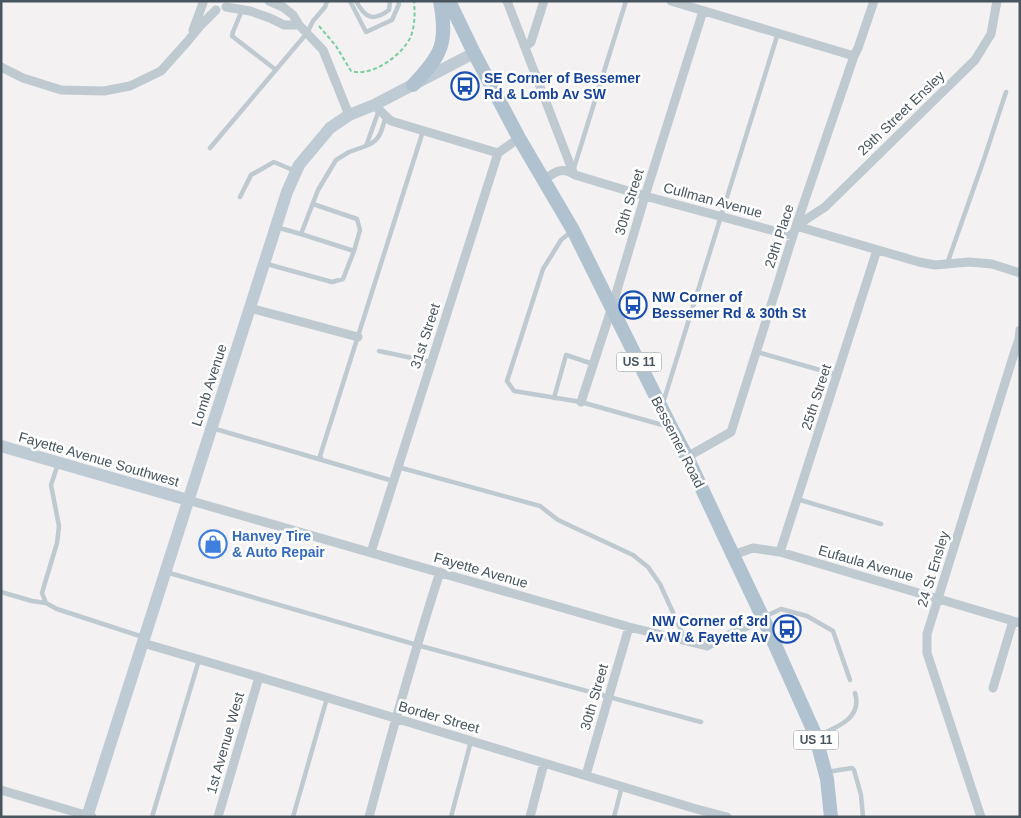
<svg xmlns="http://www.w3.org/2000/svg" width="1021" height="818" font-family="Arial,sans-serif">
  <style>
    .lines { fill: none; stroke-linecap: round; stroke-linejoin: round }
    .path { stroke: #77cf9f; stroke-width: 2; stroke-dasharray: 4 2.5; stroke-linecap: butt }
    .lane { stroke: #bec9d0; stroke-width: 4.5 }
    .street { stroke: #bec9d0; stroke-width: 9 }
    .secondary { stroke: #becad4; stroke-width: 12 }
    .primary { stroke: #b0c2cf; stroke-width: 14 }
    .labels { text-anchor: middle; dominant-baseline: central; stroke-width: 5; stroke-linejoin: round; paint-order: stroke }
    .shield { fill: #fff; stroke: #7f888f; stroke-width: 1 }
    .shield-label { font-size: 12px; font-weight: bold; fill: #48555f }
    .transit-label { font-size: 14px; font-weight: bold; fill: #164399; stroke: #fff; text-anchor: start }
    .street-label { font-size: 14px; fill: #48555f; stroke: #fff }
    .shop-label { font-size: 14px; font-weight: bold; fill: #366cbe; stroke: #fff; text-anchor: start }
  </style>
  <rect width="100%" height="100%" fill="#f3f1f1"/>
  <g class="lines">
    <!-- path -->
    <path class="path" d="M319,26L336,46L351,71C371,78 403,55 411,36C415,25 415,13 414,1"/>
    <!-- lane -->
    <path class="lane" d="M350,1L366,32L392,20L399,4L398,1
      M356,1C365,18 373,22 389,10L390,1
      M242,10L233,32L232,36L276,70
      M379,110L366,146C381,140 381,131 386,116
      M210,148L307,33L313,21L325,7L327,1
      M573,171L626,1
      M240,197L251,175L274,162L295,171
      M313,204L357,219L360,230L354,251L301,234L318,190L336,160L349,152L366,146
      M276,227L301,234
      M572,231L561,240L543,269L507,381L514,391L581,402L666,426
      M267,264L332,282L343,279L354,251
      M947,264L984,159L1006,92
      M379,351L431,362
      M757,352L837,375
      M554,398L566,355L593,364
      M663,403L778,33
      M212,428L322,460
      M58,464L51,485L59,526L57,543L44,586L42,593L46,603L57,609L143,637
      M398,467L540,506L558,520L633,555L648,567L660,584L685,639
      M393,481L322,460L320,456L423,131
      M797,499L881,524
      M166,572L417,645L701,722
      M1,592L32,601L46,603
      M764,617L781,609L807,616L833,631L850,680
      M817,736C835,728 863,719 855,693
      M827,772L852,768L854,770L861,795L863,817
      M152,817L199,660
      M293,817L327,698
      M451,817L471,741
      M614,817L622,786"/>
    <!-- street -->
    <path class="street" d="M269,1L283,7L293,15L299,25L323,50L349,115
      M507,1L573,172
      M671,1L854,56
      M226,7L250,11L270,18L284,25H299
      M193,30L203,3
      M525,47L531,42L544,1
      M1,67L23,78L61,90L104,91L130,86L161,71L187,42L201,25L216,10
      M374,105L391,121L498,153
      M544,180C554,172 563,166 575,175L645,196L793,236
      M796,226L825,207L975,60L991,34L997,1
      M796,226L919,262L935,265L969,262L992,264L1020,273
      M250,308L358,337
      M581,402L612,307L645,196L703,11
      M687,457L731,432L796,226L854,56L858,48L874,1
      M188,500L629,627L707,646L763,618
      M371,552L498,153L519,138
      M780,552L877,250
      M733,555L753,548L780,552L1020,623
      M143,643L259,677L693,808L727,817
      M993,688L1013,621
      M586,775L629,627
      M1,790L92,817
      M218,817L259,677
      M369,817C391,735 414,653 440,572
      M530,817L544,763
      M981,817L927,653V634L1013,357L1019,339L1020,330"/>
    <!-- secondary -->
    <path class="secondary" d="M1,446L188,500
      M87,817L287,192L299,165L330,128L349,115L374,105L474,53"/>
    <!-- primary -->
    <path class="primary" d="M449,1L474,53L519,138L573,230L671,427L687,457L733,555L763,618L815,734L827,779L831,817
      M413,85C442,55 448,43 440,1"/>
  </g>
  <!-- icons -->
  <defs>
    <g id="bus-ring" transform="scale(1.4375)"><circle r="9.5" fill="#fff" stroke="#1a4fb4" stroke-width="1.5"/><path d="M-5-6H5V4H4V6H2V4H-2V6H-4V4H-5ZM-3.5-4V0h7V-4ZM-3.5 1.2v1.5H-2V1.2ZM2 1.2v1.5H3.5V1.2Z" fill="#1a4fb4"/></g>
    <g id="shop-ring" transform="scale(1.4375)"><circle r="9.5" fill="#fff" stroke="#3f7fe0" stroke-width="1.5"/><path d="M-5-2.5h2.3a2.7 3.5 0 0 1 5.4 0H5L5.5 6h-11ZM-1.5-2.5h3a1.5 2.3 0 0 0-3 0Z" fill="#3f7fe0"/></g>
  </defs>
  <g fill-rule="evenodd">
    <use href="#bus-ring" x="465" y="86"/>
    <use href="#bus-ring" x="633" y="305"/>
    <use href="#shop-ring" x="213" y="544"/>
    <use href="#bus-ring" x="787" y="629"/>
  </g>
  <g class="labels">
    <!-- shield labels -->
    <g class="shield">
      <rect x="616.5" y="352.5" width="45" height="19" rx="4"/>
      <rect x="793.5" y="730.5" width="45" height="19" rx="4"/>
    </g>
    <g class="shield-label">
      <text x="639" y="362">US 11</text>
      <text x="816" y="740">US 11</text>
    </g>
    <!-- transit labels -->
    <g class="transit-label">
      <text x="484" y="78">SE Corner of Bessemer<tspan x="484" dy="16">Rd &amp; Lomb Av SW</tspan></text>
      <text x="652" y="297">NW Corner of<tspan x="652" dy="16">Bessemer Rd &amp; 30th St</tspan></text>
      <text x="768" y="621" text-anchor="end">NW Corner of 3rd<tspan x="768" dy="16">Av W &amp; Fayette Av</tspan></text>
    </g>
    <!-- street labels -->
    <g class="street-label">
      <text transform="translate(901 113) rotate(-44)">29th Street Ensley</text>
      <text transform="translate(713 200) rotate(15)">Cullman Avenue</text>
      <text transform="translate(629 202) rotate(-73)">30th Street</text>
      <text transform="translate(779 236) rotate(-72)">29th Place</text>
      <text transform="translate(425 336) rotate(-72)">31st Street</text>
      <text transform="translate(209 385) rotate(-72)">Lomb Avenue</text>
      <text transform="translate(816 397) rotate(-72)">25th Street</text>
      <text transform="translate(678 442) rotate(63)">Bessemer Road</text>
      <text transform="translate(99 459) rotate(16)">Fayette Avenue Southwest</text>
      <text transform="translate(866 563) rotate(16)">Eufaula Avenue</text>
      <text transform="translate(933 569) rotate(-73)">24 St Ensley</text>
      <text transform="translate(481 570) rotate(16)">Fayette Avenue</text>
      <text transform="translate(594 697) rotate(-74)">30th Street</text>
      <text transform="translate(439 717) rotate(16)">Border Street</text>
      <text transform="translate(225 743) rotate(-74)">1st Avenue West</text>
    </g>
    <!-- shop labels -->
    <g class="shop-label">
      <text x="232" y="536">Hanvey Tire<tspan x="232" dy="16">&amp; Auto Repair</tspan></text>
    </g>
  </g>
  <!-- border -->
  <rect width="1021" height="818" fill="none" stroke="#48555f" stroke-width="5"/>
</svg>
